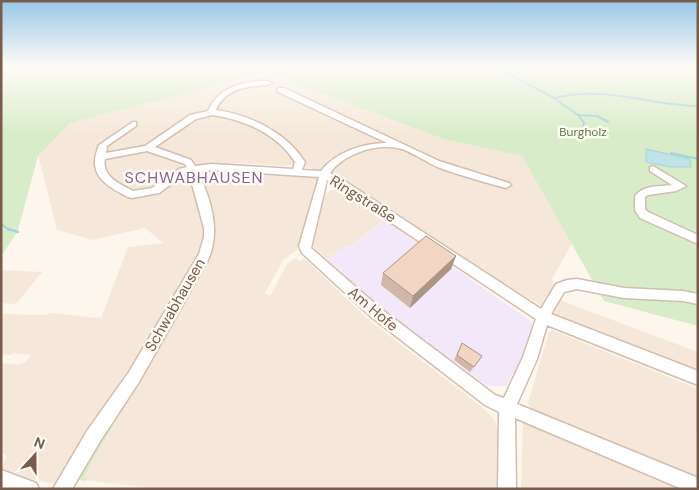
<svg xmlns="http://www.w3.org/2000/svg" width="699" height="490" font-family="'DM Sans',sans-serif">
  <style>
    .residential { fill: #f5e8da }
    .education { fill: #f3e8fa }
    .green { fill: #d8ecc9 }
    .water { fill: #bfe3e8; stroke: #a5d3da }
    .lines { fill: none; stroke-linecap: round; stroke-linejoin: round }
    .stream-far1 { stroke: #a5d3da; stroke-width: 2 }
    .stream { stroke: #a5d3da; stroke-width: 2.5 }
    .minor-casing { stroke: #d1beb0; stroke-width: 3 }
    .minor { fill: #fff; fill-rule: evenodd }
    .wall { fill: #d1b7a8 }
    .shaded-wall { fill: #aa9588 }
    .building { fill: #f3d5c3; stroke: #aa9588 }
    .labels { text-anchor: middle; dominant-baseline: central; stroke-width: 5; stroke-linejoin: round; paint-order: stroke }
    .far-park-label { font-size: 12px; fill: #537a41; stroke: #fffaf3 }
    .street-label { font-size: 15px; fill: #7a5c4d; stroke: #fffaf3 }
    .neighbourhood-label { font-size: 16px; letter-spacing: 1px; fill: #846695; stroke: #fffaf3 }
  </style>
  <rect width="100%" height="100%" fill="#fdf6ec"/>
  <!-- residential -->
  <path class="residential" d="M267,73L443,139L522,156L572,243L552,279L555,286L544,307L503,284L330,170L323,168L319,170L309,168L295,163L287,166L238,163L201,166L191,161L184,162L180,165L184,167L182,173H188L196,189L205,223L203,251L147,347L59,485L12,475L1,468L7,457L1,452V363L19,365L27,361L31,355L13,353L12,355L1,354V316L3,314L46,315L48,313L101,318L128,247L163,243L145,228L93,240L57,230L38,155L70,123Z
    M216,168L318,177L297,250L283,260L265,293L270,296L287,264L296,258L300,261L304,258L369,320L482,407L494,419L498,429V489H160L84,480L92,462L205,266L209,247L197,171Z
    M332,190L342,191L384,219L349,248L346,246L327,259L312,246L325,195Z
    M1,270L42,272L18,302L14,304L1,303Z
    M557,299L698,352V369L553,313Z
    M552,330L698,389L696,477L694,478L532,411L528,403L549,332Z
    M523,421L688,489H521Z"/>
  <!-- education -->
  <path class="education" d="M384,219L532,322V326L519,364L506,386H487L378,306L327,259L346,246L350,248Z"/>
  <!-- green -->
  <path class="green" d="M1,66H698V326L604,301L522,156L443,139L267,73L70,123L38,156L18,230L1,257Z
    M149,363L92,462L85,477L86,481L73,480Z"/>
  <!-- water -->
  <path class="water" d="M646,149L690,159L691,167H670L646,162Z"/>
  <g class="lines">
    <!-- stream-far1 -->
    <path class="stream-far1" d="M499,66L511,75L554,98L578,115L597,116L608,122
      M370,67L372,66
      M554,98C606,85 647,105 698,106
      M578,115L584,123L582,134
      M671,153L698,159
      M1,224L9,230"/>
    <!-- stream -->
    <path class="stream" d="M8,229L18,232"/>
    <!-- minor casing -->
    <g class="minor-casing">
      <path id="minor" d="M260,81H268L272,83C267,86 262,85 256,86C239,87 222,94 216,110C250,115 286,132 305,162L302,170L321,171C336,152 363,143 387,143L278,92V88H284L439,161L509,183L511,185L506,188C484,182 462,176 440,168C427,163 416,154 402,149C379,142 344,153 330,173L343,180L541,309L556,284L567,280L577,279L624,288L683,291L698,294V304L683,301L624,298L577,289L564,292L551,314L698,371V385L547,325L537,359L517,404L698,478V489H682L515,418L516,489H498L499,412L485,405L370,316L302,253L299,246L319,177L212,170L198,172C211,200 221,230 208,260L139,382L99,443L72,489H53L87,431L129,372L199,254L204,237V228L189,173L185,174L159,193L132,198L128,197C115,190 97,182 95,165C94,159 97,151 99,145L133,122H136V126L107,146L106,153L145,146L190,115L208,111C217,89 238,83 260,81ZM212,115C243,119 278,134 295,162L293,169L212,164L195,166L191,160L155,147L196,119ZM147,151L185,164L187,167L179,169L152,188L133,191C121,185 101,176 105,159ZM327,180L536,319L523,357L504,398L495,395L380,308L311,248Z
        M653,166L686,186L676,191L648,195L645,197V209L648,212L698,235V244L640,218L635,210V196C645,184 659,187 672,185L650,171V167Z
        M1,470L36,483L39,489L1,488Z"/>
    </g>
    <!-- minor -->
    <use href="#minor" class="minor"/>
  </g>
  <!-- wall -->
  <path class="wall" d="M456,256L451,269L410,308L381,285L383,273Z
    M462,343L482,356L470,372L454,360Z"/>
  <!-- shaded-wall -->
  <path class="shaded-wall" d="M456,256L451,269L410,308L413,296Z"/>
  <!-- building -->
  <path class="building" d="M426,236L456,256L413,296L383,273Z
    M462,343L482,356L474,367L457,355Z"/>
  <!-- sky -->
  <linearGradient id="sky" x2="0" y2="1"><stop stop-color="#97c7e8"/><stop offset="0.49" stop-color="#fefbf6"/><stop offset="1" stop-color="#fefbf6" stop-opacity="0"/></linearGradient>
  <rect width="699" height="135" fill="url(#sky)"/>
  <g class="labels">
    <!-- far-park labels -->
    <g class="far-park-label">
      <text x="583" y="132">Burgholz</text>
    </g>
    <!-- street labels -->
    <g class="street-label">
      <text transform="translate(363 199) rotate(32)">Ringstraße</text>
      <text transform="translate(175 305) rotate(-60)">Schwabhausen</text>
      <text transform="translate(373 309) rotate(40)">Am Hofe</text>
    </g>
    <!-- neighbourhood labels -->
    <g class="neighbourhood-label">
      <text x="194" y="177">SCHWABHAUSEN</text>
    </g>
  </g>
  <!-- border -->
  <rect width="699" height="490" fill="none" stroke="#7a5c4d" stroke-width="5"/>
  <!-- north arrow -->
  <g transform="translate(35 455) rotate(21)" stroke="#fffaf3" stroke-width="4" paint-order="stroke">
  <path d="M0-4L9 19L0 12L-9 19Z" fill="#7a5c4d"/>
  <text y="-8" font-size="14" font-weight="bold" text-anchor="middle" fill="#7a5c4d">N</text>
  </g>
</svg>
